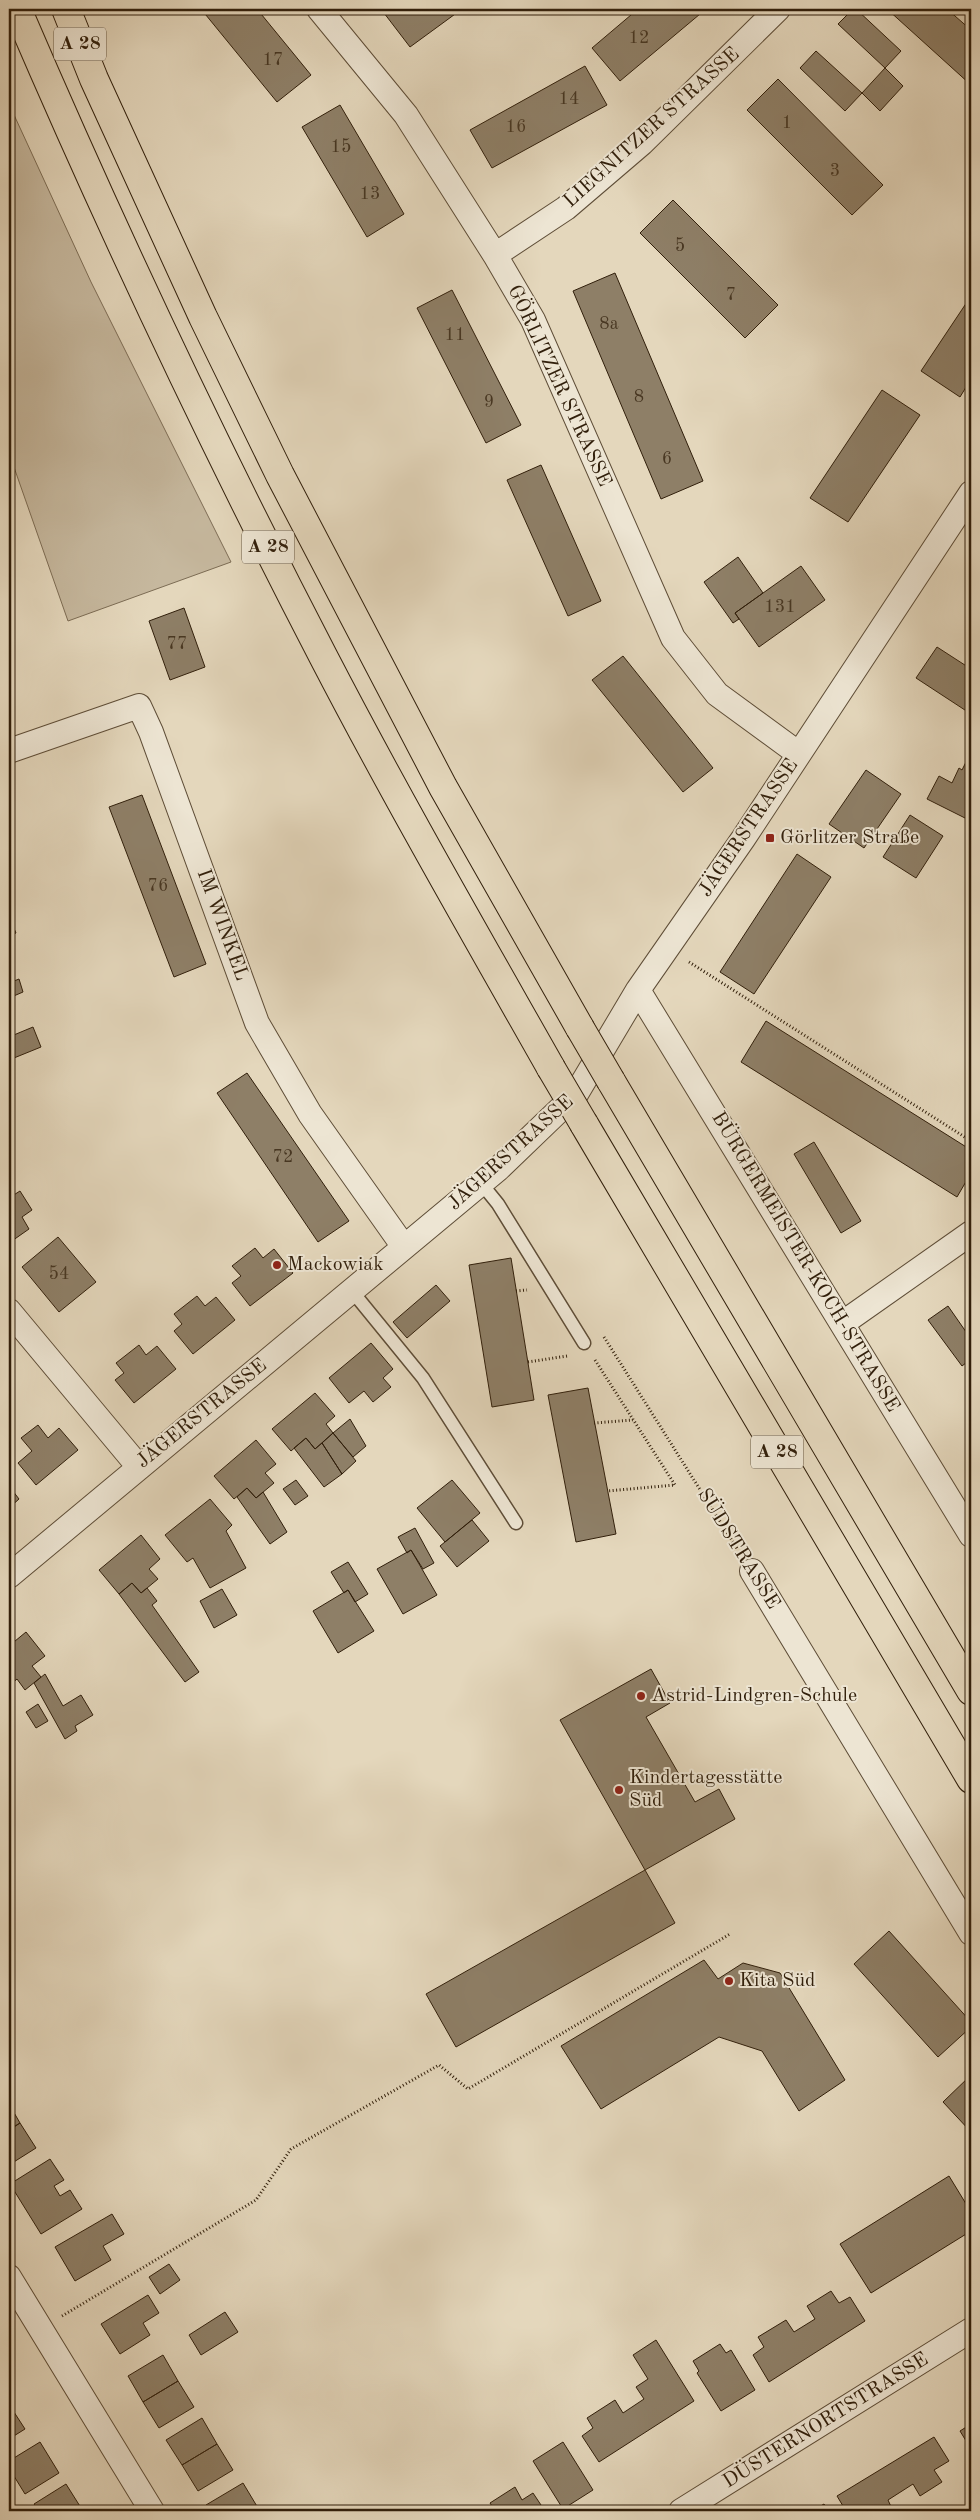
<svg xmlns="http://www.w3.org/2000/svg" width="980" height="2520" font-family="'Old Standard TT',serif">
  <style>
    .green { fill: #c6b89e; stroke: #7c6c54 }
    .building { fill: #8e7f67; stroke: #311f0b }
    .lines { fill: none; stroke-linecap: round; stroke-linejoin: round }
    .lane-casing { stroke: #5e4d37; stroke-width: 15 }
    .street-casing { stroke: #5e4d37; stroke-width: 26 }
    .highway-casing { stroke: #311f0b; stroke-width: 30 }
    .path { stroke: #311f0b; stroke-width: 3; stroke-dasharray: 1 2.5; stroke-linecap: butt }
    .lane { stroke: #ede5d3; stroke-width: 12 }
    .street { stroke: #ede5d3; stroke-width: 24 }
    .highway { stroke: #e4d7bc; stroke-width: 28 }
    .highway-bridge-casing { stroke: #311f0b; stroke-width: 30; stroke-linecap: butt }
    .highway-bridge { stroke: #e4d7bc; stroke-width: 28 }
    .poi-dot { fill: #8f2418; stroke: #ede5d3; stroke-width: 2 }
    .labels { text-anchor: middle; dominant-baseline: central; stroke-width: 4; stroke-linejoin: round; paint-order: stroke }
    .number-label { font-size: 18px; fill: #483722 }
    .shield { fill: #ede5d3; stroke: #695a47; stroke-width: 1 }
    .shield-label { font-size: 19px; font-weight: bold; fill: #311f0b }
    .street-label { font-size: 20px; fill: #311f0b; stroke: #ede5d3 }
    .poi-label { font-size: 20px; fill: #311f0b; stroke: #ede5d3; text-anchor: start }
  </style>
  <rect width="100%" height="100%" fill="#e4d7bc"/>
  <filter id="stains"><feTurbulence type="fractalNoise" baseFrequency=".004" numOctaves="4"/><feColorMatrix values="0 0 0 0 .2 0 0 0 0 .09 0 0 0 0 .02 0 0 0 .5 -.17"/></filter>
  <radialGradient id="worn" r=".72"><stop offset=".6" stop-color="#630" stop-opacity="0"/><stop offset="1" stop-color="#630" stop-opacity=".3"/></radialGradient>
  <!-- green -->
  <path class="green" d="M9,104L91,282L231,562L68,621L9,453Z"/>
  <!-- building -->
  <path class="building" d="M201,9H257L311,75L277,102Z
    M389,9H462L410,47L384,13Z
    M638,9H706L620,81L592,48Z
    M853,9H856L901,51L885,68L838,24Z
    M887,9H947L971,30V85Z
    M816,51L862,93L845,111L800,68Z
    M585,66L607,105L492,168L470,130Z
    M885,68L903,86L880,111L862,93Z
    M778,79L883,185L852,215L747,110Z
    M340,105L404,214L367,237L302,127Z
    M673,200L778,305L745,338L640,233Z
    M615,273L703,481L661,499L573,291Z
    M452,290L521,425L486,443L417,308Z
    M971,296V379L960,397L921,371Z
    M882,390L920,415L848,522L810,498Z
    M541,465L601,601L568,616L507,480Z
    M738,557L763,593L735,613L739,619L733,623L704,582Z
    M801,566L825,600L759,647L735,613Z
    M184,608L205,667L170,680L149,621Z
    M937,647L971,669V714L916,678Z
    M623,656L713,768L683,792L592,680Z
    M969,756L971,757V821L927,799L939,776L952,783L959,768L962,770Z
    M866,770L901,794L864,848L829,824Z
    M142,795L206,964L174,977L109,807Z
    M910,815L943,836L916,878L883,857Z
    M797,854L831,877L754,994L720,972Z
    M9,917L16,933L9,936Z
    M19,979L23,992L9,998V983Z
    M766,1021L971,1150V1173L957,1197L741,1062Z
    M33,1027L41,1047L9,1060V1037Z
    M247,1073L349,1221L318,1242L217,1093Z
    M814,1142L861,1221L841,1233L794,1154Z
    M20,1191L32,1210L22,1217L29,1229L9,1243V1198Z
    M58,1237L96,1282L59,1312L22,1267Z
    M255,1248L263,1258L274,1249L293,1273L250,1306L232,1283L241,1276L232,1266Z
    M511,1258L534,1400L492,1407L469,1265Z
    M436,1285L450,1301L407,1338L393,1322Z
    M197,1296L205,1306L216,1297L235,1320L193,1354L174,1331L182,1324L174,1314Z
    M948,1306L971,1339V1359L962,1366L928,1320Z
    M371,1343L393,1369L383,1378L391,1387L373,1402L364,1391L349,1403L329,1378Z
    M139,1345L146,1355L157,1346L176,1369L134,1403L115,1380L124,1373L116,1363Z
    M588,1388L616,1534L576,1542L548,1395Z
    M315,1393L335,1416L326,1424L333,1433L315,1449L306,1438L291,1451L272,1429Z
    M350,1419L366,1446L353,1457L333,1433Z
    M38,1425L48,1438L59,1428L78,1450L36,1485L18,1463L32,1451L21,1438Z
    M333,1433L356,1461L342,1474L322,1443Z
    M306,1438L315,1449L322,1443L342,1474L324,1487L294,1448Z
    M256,1440L276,1464L265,1473L274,1483L256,1498L247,1488L234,1499L214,1476Z
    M296,1480L308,1496L295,1505L283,1489Z
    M452,1480L480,1513L445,1542L417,1508Z
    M9,1486L19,1499L9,1508Z
    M247,1488L256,1498L263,1492L287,1532L270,1544L237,1497Z
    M210,1499L232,1525L226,1531L246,1568L210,1588L193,1558L187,1562L165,1535Z
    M472,1520L489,1541L457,1567L440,1546Z
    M415,1528L434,1563L423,1569L411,1550L407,1553L398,1537Z
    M141,1535L160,1559L149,1569L158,1579L141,1593L132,1583L119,1594L99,1570Z
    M411,1550L437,1595L403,1614L377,1569Z
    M348,1562L368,1594L355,1602L348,1590L344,1593L331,1572Z
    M132,1583L141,1593L147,1588L157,1601L152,1605L199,1672L185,1682L119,1594Z
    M222,1589L237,1615L214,1628L200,1601Z
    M348,1590L374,1631L338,1653L313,1611Z
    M26,1632L45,1656L32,1666L41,1677L25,1690L17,1679L9,1686V1646Z
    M651,1669L670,1703L646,1717L695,1802L719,1789L735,1819L645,1870L560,1720Z
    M45,1674L63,1706L81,1695L93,1715L75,1726L77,1731L65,1739L34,1683Z
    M38,1704L48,1721L36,1728L26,1712Z
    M645,1870L675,1923L456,2047L426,1994Z
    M889,1931L971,2022V2027L938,2057L854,1964Z
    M704,1960L718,1979L743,1963L780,1973L845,2080L799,2111L762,2051L719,2037L601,2109L561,2046Z
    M971,2075V2132L943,2102Z
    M9,2104L20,2123L9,2130Z
    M20,2123L36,2148L9,2165V2130Z
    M50,2159L64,2180L54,2186L60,2196L70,2190L82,2209L41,2234L10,2184Z
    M949,2176L971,2212V2231L871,2293L840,2244Z
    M112,2214L124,2234L103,2246L111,2260L75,2281L55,2247Z
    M169,2264L180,2280L160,2294L149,2277Z
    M831,2291L839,2303L850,2297L865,2321L769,2382L753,2355L764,2347L758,2337L786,2320L794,2332L815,2319L807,2306Z
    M148,2295L159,2313L143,2323L150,2335L120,2354L101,2324Z
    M225,2312L238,2332L201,2355L189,2335Z
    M656,2340L694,2401L599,2462L582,2436L593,2428L587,2418L615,2400L623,2413L644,2399L636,2387L648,2379L633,2355Z
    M720,2344L726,2353L731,2350L755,2390L721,2411L697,2373L699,2371L693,2361Z
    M163,2355L178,2381L143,2402L128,2376Z
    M178,2381L194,2407L159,2428L143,2402Z
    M12,2409L25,2429L9,2439V2411Z
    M202,2418L217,2444L182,2465L166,2440Z
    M971,2424V2449L960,2431Z
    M934,2437L949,2461L934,2470L942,2482L920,2496L913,2484L888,2500L893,2511H846L837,2496Z
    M40,2442L59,2473L25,2494L9,2468V2461Z
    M563,2442L593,2490L563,2509L533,2461Z
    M217,2444L233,2470L198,2491L182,2465Z
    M243,2483L258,2508L253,2511H210L206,2505Z
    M66,2484L83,2511H39L34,2504Z
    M515,2487L522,2500L533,2493L545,2511H495L490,2503Z
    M824,2504L829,2511H812Z"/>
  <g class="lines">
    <!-- lane casing -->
    <g class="lane-casing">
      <path id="lane" d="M481,1183L498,1204L584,1343
        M352,1291L423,1378L516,1523"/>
    </g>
    <!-- street casing -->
    <g class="street-casing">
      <path id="street" d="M319,9L406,115L495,255L533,320L673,638L717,694L799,754
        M495,255L566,208L642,143L778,9
        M9,751L139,706L151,732L257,1023L310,1114L404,1247
        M638,990L971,1535
        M9,1311L139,1467
        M843,1323L971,1233
        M752,1571L971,1933
        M9,1576L498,1169L576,1094L638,990L743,839L971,493
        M9,2277L152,2511
        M681,2511L971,2330"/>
    </g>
    <!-- highway casing -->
    <g class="highway-casing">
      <path id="highway" d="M17,9C111,228 213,444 323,656C395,795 474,932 551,1068
        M66,9L94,79L203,317L280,475L443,787L580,1028
        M611,1081L971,1691
        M584,1124L971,1779"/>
    </g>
    <!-- path -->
    <path class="path" d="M689,962L971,1141
      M516,1291L527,1290
      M604,1337L738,1550
      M595,1360L675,1485L607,1491
      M528,1362L567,1356
      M594,1423L633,1420
      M62,2316L256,2200L291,2149L439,2065L468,2089L730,1934"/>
    <!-- lane -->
    <use href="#lane" class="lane"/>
    <!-- street -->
    <use href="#street" class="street"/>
    <!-- highway -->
    <use href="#highway" class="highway"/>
    <!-- highway-bridge casing -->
    <g class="highway-bridge-casing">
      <path id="highway-bridge" d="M580,1028L611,1081
        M551,1068L584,1124"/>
    </g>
    <!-- highway-bridge -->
    <use href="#highway-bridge" class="highway-bridge"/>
  </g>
  <!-- markers -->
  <g class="poi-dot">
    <rect x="765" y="833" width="10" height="10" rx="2.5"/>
    <circle cx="277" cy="1265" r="5"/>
    <circle cx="641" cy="1696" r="5"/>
    <circle cx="619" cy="1790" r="5"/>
    <circle cx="729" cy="1981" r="5"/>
  </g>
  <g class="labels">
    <!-- number labels -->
    <g class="number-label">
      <text x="639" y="38">12</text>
      <text x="273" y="60">17</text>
      <text x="569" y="99">14</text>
      <text x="787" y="123">1</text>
      <text x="516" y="127">16</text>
      <text x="341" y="147">15</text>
      <text x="835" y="171">3</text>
      <text x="370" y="194">13</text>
      <text x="680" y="246">5</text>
      <text x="731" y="295">7</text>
      <text x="609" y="324">8a</text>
      <text x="455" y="335">11</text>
      <text x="639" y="397">8</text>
      <text x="489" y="402">9</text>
      <text x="667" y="459">6</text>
      <text x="780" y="607">131</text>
      <text x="177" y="644">77</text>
      <text x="158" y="886">76</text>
      <text x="283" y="1157">72</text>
      <text x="59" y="1274">54</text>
    </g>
    <!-- shield labels -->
    <g class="shield">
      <rect x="54" y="27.5" width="52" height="33" rx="4"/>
      <rect x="242" y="530.5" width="52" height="33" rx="4"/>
      <rect x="751" y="1435.5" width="52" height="33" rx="4"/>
    </g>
    <g class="shield-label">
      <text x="80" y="44">A 28</text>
      <text x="268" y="547">A 28</text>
      <text x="777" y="1452">A 28</text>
    </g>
    <!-- street labels -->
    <g class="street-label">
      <text transform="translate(652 128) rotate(-42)">LIEGNITZER STRASSE</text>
      <text transform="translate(559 386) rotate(65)">GÖRLITZER STRASSE</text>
      <text transform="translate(749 828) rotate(-56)">JÄGERSTRASSE</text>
      <text transform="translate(222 925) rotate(70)">IM WINKEL</text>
      <text transform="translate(511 1153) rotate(-42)">JÄGERSTRASSE</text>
      <text transform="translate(805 1262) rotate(59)">BÜRGERMEISTER-KOCH-STRASSE</text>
      <text transform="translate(202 1414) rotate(-39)">JÄGERSTRASSE</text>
      <text transform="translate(738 1549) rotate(58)">SÜDSTRASSE</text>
      <text transform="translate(826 2421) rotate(-32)">DÜSTERNORTSTRASSE</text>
    </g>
    <!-- poi labels -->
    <g class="poi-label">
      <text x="780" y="838">Görlitzer Straße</text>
      <text x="287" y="1265">Mackowiak</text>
      <text x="651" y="1696">Astrid-Lindgren-Schule</text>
      <text x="629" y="1778">Kindertagesstätte<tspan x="629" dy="23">Süd</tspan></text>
      <text x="739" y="1981">Kita Süd</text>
    </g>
  </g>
  <!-- margin -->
  <rect width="980" height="2520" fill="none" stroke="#e4d7bc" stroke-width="30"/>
  <rect x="10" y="10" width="960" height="2500" fill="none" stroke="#311f0b" stroke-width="2.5"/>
  <rect x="15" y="15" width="950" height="2490" fill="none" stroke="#311f0b"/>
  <rect width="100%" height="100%" filter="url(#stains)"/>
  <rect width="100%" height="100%" fill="url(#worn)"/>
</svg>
